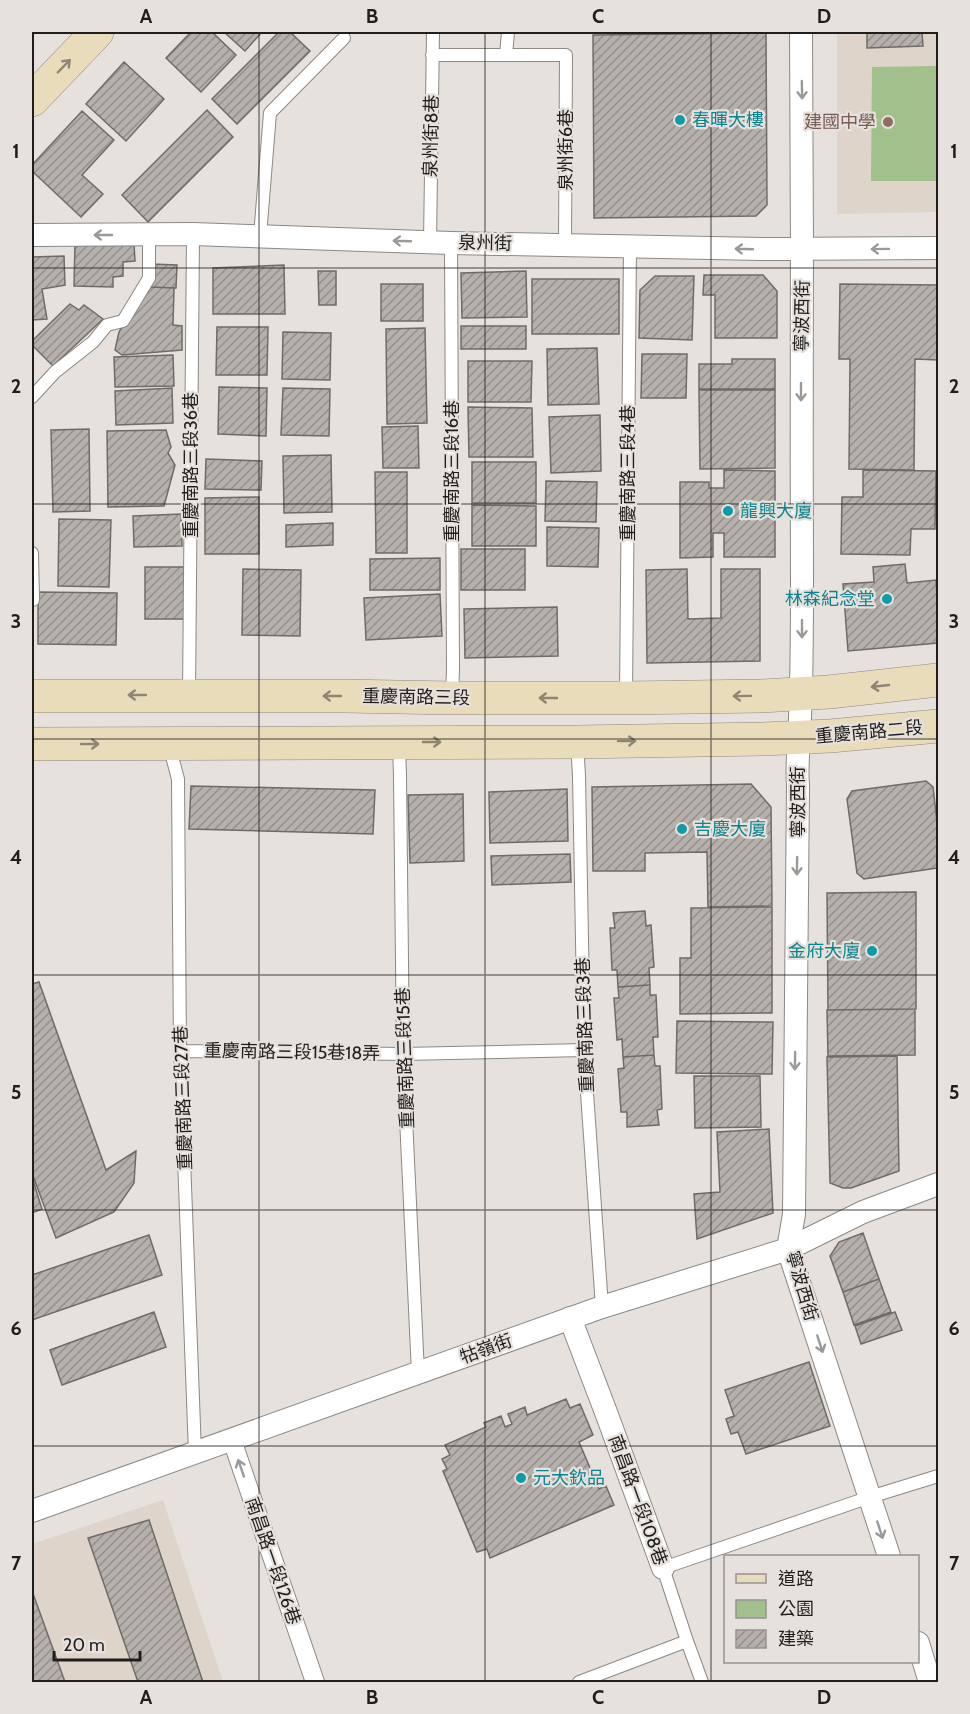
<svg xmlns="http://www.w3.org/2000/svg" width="970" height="1714" font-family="Cabin,'Noto Sans TC',sans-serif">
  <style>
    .built { fill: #ded4c9 }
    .park { fill: #a1c08c }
    .building { fill: url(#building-hatch); stroke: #6f6b67; stroke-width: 1.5 }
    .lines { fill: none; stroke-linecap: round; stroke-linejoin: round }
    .service-casing { stroke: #8c8884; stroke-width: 14 }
    .pedestrian-casing { stroke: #8c8884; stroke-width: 20 }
    .minor-casing { stroke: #8c8884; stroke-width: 24 }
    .secondary-casing { stroke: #8c8884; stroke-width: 34 }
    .service { stroke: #fff; stroke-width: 12 }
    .pedestrian { stroke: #fff; stroke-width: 18 }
    .minor { stroke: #fff; stroke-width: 22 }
    .secondary { stroke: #e8dcba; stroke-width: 33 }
    .oneway { stroke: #8e8673 }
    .oneway2 { stroke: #9b9a99 }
    .grid { fill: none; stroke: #201e1d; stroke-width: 1.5; stroke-opacity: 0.55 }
    .culture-dot { fill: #0f9aa8; stroke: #e6e1dc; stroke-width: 2 }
    .education-dot { fill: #8d6e63; stroke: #e6e1dc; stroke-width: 2 }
    .labels { text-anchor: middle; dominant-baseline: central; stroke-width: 4.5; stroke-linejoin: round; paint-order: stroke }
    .culture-label { font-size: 18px; fill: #0d838f; stroke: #e6e1dc; text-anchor: start }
    .education-label { font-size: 18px; fill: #785e54; stroke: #e6e1dc; text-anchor: end }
    .street-label { font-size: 18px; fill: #201e1d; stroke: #e6e1dc }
    .neatline { fill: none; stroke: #201e1d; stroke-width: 2 }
    .grid-label { font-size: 20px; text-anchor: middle; font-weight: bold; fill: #201e1d }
  </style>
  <defs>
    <pattern id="building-hatch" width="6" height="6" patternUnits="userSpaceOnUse" patternTransform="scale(1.5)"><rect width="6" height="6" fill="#b5b0ac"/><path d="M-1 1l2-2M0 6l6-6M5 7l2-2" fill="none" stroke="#938f8b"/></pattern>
  </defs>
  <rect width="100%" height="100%" fill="#e6e1dc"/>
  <!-- built -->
  <path class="built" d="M837,32H938V212L837,214Z
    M163,1500L223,1682H32V1544Z"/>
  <!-- park -->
  <path class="park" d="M938,66V181H871L872,67Z"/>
  <!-- building -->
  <path class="building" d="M191,32H212L236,55L201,92L166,58Z
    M224,32H262L245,51Z
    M279,32H290L310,51L237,124L212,99Z
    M867,32H922L923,46L867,48Z
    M766,33L767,205L756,216L594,218L593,35Z
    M124,62L164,99L126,141L86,104Z
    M207,110L233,137L148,222L122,195Z
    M82,111L114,140L82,175L103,194L81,217L32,171V165Z
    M75,242L134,244L135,261L123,262V276L113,277V287L74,286Z
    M64,256L65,285L42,289L47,319L32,320V257Z
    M151,264L177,265L176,288L151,287Z
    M284,265L285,314H213V268Z
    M318,271H336V305H319Z
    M526,271L527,317L462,318L461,273Z
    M704,275H763L777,291V338H715V295H703Z
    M655,276H694L692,340L639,338L640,290Z
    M532,279H619V334H532Z
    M381,284H423V321H381Z
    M840,284L938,285V360L915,359L914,470L849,469L850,359H839Z
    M151,287L174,288L173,325L182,326V350L122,355L115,350L119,332L144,290Z
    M70,304L79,310L84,305L103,319L53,366L32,345V341Z
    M461,326H526V349H461Z
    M217,327H268L267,375H216Z
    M425,328L427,423L387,424L386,329Z
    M283,332L331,333L330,380L282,379Z
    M597,348L599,404L548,405L547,349Z
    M642,354H687L686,398H641Z
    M173,355L174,386L115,387L114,357Z
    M732,359H775V389H699V364H732Z
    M468,361H532L531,402H468Z
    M219,387L267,388L266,436L218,434Z
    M172,388L173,423L116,425L115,391Z
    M283,388L330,389L329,436L281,435Z
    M699,390H775V468L700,469Z
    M468,407L532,408L533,457H469Z
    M600,415L601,471L551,473L549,417Z
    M418,426L419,468H383L382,427Z
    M89,429L90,511L53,512L51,430Z
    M166,430L171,447L168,453L175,465L164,506L108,507L107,431Z
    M331,455L332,512L284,513L283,456Z
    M206,459L262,461L261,490L205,489Z
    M472,462H536V503H472Z
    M724,470L775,471V557H724V533H713V557L680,558V482H709V488H724Z
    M863,470L936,471L935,529H911L910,555L841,554L842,497H863Z
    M375,472H407V553H376Z
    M546,481L597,482L596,522L545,521Z
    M259,497V554H205V498Z
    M472,505L536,506V546H472Z
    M181,514L182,546L134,547L133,516Z
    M59,519L111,520L109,587L58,586Z
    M333,523V545L286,547V525Z
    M547,527L599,528L598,567L547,566Z
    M461,549H525V590H461Z
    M440,558V590H370V559Z
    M905,564L907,583L936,580L938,612V643L848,651L843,584L874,582L873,567Z
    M145,567H184L185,619H145Z
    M243,569L301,570L300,636L242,635Z
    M687,569L688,619L721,618V569H760V661L647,663L646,570Z
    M38,592L117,593L116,645L38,644Z
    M440,594L442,636L366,640L364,598Z
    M557,607L558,656L465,658L464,609Z
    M926,781L933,787L938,831V867L937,868L864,879L857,873L847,799L852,791Z
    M751,784L771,807L772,906L708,907L707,852L645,853V871H593L592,787Z
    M191,786L375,790L373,834L189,829Z
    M567,789L568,841L490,843L489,792Z
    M463,794L464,861L410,863L408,795Z
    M570,854L571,882L492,885L491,856Z
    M916,892V1009L828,1010L827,893Z
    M772,907V1013L680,1014V958H691V908Z
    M645,911L646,926L651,925L654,967L649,968L650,985L618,987L617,970H612L610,928H615L613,913Z
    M32,982V984L39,982L106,1170L136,1151L134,1183L114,1212L56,1238L32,1173Z
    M650,985V995H656L658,1037H653L654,1055L623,1057L622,1039L617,1040L614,998H619L618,987Z
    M915,1009V1055L828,1056L827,1010Z
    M677,1021L773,1022L772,1074L676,1073Z
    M654,1055L655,1066H660L662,1109L657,1110L659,1125L627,1127V1112H621L618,1069L624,1068L623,1057Z
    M897,1056L899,1171L851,1188H843L830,1183L827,1057Z
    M694,1076H760L761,1127L695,1128Z
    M769,1129L773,1213L697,1239L694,1194L720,1192L717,1132Z
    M32,1177L42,1209L32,1213Z
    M863,1233L879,1279L843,1292L830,1256L839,1242Z
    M149,1235L162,1275L32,1320V1275Z
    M879,1279L891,1312L854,1325L843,1292Z
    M154,1312L166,1347L62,1385L50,1350Z
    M895,1312L902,1330L861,1344L855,1326Z
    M809,1362L830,1426L746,1454L738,1432L731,1434L726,1419L734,1416L725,1390Z
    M566,1399L570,1408L580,1404L593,1435L579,1442L599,1489L606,1486L614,1505L490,1558L487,1549L477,1552L443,1471L447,1469L442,1459L450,1455L445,1445L486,1427L484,1423L501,1416L505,1427L512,1424L508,1414L525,1407L527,1415Z
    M149,1520L203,1682H138L88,1538Z
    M32,1591L65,1682H32Z"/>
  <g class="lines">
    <!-- service casing -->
    <g class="service-casing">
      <path id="service" d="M432,55H566L565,244
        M506,55L508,32
        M260,236L270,113L344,38
        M430,242L433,32
        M451,243L453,670L452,697
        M32,397L55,372L93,342L107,325L123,321L149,278V235
        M32,553L33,600
        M189,695L193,234
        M626,696L630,247
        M577,743L579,775L584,1050L602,1307
        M399,744L400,776L403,1054L418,1373
        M169,745L178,779L180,1051L195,1453
        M180,1051L403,1054L584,1050
        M579,1682L687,1641
        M702,1682L687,1641L663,1568L870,1497L938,1476"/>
    </g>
    <!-- pedestrian casing -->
    <g class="pedestrian-casing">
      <path id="pedestrian" d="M232,1440L315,1682"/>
    </g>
    <!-- minor casing -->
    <g class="minor-casing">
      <path id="minor" d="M801,32C803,215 801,398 802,581C802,626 802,671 800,717C800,740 796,762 798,785L794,1214L788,1249L889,1556
        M32,235L193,234L451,243L762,249L938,248
        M570,1318L607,1415L663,1568
        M32,1511L602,1307L788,1249L863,1212L938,1184
        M918,1643L930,1682"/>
    </g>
    <!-- secondary casing -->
    <g class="secondary-casing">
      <path id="secondary" d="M32,100L97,32
        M32,696H344L452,698H626L761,696L829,692L938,680
        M32,744L577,742L763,739L830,736L938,726"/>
    </g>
    <!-- service -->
    <use href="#service" class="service"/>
    <!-- pedestrian -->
    <use href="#pedestrian" class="pedestrian"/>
    <!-- minor -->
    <use href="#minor" class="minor"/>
    <!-- secondary -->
    <use href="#secondary" class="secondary"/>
  </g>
  <!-- one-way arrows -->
  <defs><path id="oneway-shaft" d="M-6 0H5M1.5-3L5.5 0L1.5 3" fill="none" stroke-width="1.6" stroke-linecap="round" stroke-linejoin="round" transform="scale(1.5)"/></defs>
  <g class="oneway">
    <use href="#oneway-shaft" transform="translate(64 66) rotate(-46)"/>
    <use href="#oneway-shaft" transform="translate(880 686) rotate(174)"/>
    <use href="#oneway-shaft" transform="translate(137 695) rotate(180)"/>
    <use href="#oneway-shaft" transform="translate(332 696) rotate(-180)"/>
    <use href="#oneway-shaft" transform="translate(742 696) rotate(179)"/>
    <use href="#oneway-shaft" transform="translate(548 698) rotate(-180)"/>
    <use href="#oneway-shaft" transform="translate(627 741) rotate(-1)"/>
    <use href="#oneway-shaft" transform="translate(432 742)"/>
    <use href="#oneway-shaft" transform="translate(90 744)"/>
  </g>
  <g class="oneway2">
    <use href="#oneway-shaft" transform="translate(802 90) rotate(89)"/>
    <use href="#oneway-shaft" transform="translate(103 235) rotate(-180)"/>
    <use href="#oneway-shaft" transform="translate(402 241) rotate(-178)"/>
    <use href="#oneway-shaft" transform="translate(744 249) rotate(-178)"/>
    <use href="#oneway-shaft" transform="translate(880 249) rotate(179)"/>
    <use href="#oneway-shaft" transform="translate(801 392) rotate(90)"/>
    <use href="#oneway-shaft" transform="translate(802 629) rotate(90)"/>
    <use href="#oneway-shaft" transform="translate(797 866) rotate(91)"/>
    <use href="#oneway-shaft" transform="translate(795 1061) rotate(91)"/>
    <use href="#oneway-shaft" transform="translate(820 1344) rotate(72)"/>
    <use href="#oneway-shaft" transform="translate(241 1468) rotate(-109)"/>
    <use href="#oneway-shaft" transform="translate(880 1530) rotate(72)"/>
  </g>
  <!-- grid -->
  <path class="grid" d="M259,32V1682M485,32V1682M711,32V1682M32,268H938M32,504H938M32,739H938M32,975H938M32,1210H938M32,1446H938"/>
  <!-- markers -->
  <g class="culture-dot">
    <circle cx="680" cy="120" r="6"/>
    <circle cx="728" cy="511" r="6"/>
    <circle cx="887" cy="599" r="6"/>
    <circle cx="682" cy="829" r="6"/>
    <circle cx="872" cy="951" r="6"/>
    <circle cx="521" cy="1478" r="6"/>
  </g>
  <circle class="education-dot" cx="888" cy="122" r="6"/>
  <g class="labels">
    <!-- culture labels -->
    <g class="culture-label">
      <text x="692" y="120">春暉大樓</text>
      <text x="740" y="511">龍興大廈</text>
      <text x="875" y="599" text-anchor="end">林森紀念堂</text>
      <text x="694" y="829">吉慶大廈</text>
      <text x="860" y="951" text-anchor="end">金府大廈</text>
      <text x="533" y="1478">元大欽品</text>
    </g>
    <!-- education labels -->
    <g class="education-label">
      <text x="876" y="122">建國中學</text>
    </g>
    <!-- street labels -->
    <g class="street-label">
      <text transform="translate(431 136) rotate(-89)">泉州街8巷</text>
      <text transform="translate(566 150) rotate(-90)">泉州街6巷</text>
      <text transform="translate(485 243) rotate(1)">泉州街</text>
      <text transform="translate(802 316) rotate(-89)">寧波西街</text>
      <text transform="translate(191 465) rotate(-90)">重慶南路三段36巷</text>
      <text transform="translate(452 471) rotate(-90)">重慶南路三段16巷</text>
      <text transform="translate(628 473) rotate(-90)">重慶南路三段4巷</text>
      <text transform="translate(416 697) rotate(1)">重慶南路三段</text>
      <text transform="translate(869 732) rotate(-5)">重慶南路二段</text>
      <text transform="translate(798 802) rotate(-90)">寧波西街</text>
      <text transform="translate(585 1025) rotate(-92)">重慶南路三段3巷</text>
      <text transform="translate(292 1052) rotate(1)">重慶南路三段15巷18弄</text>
      <text transform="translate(405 1058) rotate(-92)">重慶南路三段15巷</text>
      <text transform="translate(183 1098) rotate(-92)">重慶南路三段27巷</text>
      <text transform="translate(802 1286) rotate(74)">寧波西街</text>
      <text transform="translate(486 1349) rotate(-20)">牯嶺街</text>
      <text transform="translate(638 1500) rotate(70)">南昌路一段108巷</text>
      <text transform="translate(273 1561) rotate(71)">南昌路一段126巷</text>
    </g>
  </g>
  <!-- border -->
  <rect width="970" height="1714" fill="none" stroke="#e6e1dc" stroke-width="66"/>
  <!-- legend -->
  <rect x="724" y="1555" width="195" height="108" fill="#e6e1dc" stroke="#979390" stroke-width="1.5"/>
  <rect x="736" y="1574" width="30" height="9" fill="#e8dcba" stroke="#979390" stroke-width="1.5"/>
  <text x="778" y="1585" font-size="18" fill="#201e1d">道路</text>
  <rect x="736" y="1600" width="30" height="18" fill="#a1c08c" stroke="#979390" stroke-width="1.5"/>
  <text x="778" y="1615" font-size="18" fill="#201e1d">公園</text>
  <rect x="736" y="1630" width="30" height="18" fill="url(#building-hatch)" stroke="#979390" stroke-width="1.5"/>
  <text x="778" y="1645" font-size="18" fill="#201e1d">建築</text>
  <!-- scale -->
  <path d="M54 1651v9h86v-9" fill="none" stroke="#201e1d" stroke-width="3"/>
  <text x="63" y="1651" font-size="18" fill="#201e1d" stroke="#e6e1dc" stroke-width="4.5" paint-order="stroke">20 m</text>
  <rect x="33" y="33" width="904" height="1648" class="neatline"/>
  <g class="grid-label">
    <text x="146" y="23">A</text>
    <text x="372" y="23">B</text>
    <text x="598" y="23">C</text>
    <text x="824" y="23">D</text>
    <text x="16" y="158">1</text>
    <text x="954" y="158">1</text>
    <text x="16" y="393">2</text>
    <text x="954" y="393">2</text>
    <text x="16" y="628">3</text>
    <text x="954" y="628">3</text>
    <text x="16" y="864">4</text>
    <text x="954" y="864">4</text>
    <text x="16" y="1099">5</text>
    <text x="954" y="1099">5</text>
    <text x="16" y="1335">6</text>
    <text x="954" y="1335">6</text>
    <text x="16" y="1570">7</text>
    <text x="954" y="1570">7</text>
    <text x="146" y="1704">A</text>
    <text x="372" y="1704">B</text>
    <text x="598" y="1704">C</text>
    <text x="824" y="1704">D</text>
  </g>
</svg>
